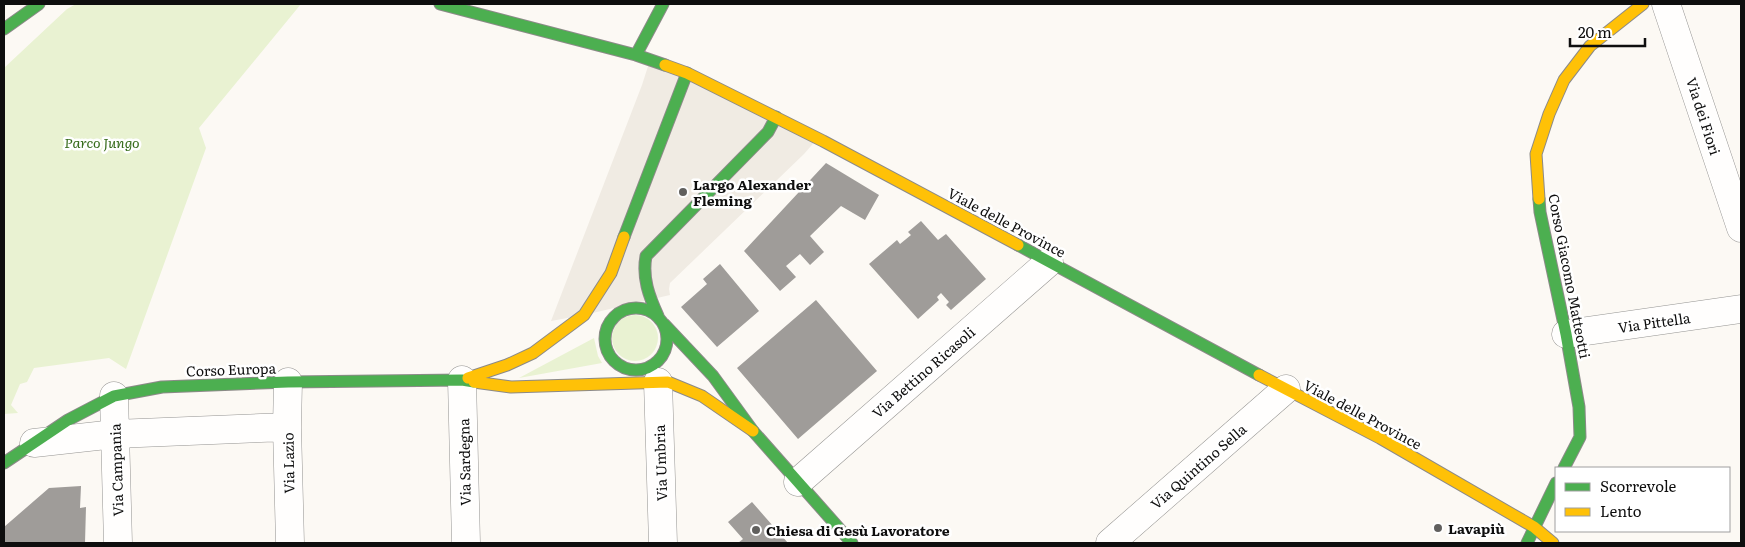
<svg xmlns="http://www.w3.org/2000/svg" width="1745" height="547" font-family="Literata,serif">
  <style>
    .green { fill: #e9f2d2 }
    .plaza { fill: #f0ebe3 }
    .building { fill: #9f9c99 }
    .lines { fill: none; stroke-linecap: round; stroke-linejoin: round }
    .street-casing { stroke: #959492; stroke-width: 29 }
    .fast-casing { stroke: #8c8a88; stroke-width: 13 }
    .slow-casing { stroke: #8c8a88; stroke-width: 13 }
    .street { stroke: #fffefd; stroke-width: 28 }
    .fast { stroke: #4caf50; stroke-width: 11 }
    .slow { stroke: #ffc107; stroke-width: 11 }
    .poi-dot { fill: #61605e; stroke: #fff; stroke-width: 2 }
    .labels { text-anchor: middle; dominant-baseline: central; stroke-width: 5; stroke-linejoin: round; paint-order: stroke }
    .street-label { font-size: 14px; fill: #0e0e0e; stroke: #fff }
    .park-label { font-size: 14px; font-style: italic; fill: #366b1a; stroke: #fff }
    .poi-label { font-size: 14px; font-weight: bold; fill: #0e0e0e; stroke: #fff; text-anchor: start }
  </style>
  <rect width="100%" height="100%" fill="#fcf9f4"/>
  <!-- green -->
  <path class="green" d="M76,4H301L199,128L206,148L126,369L109,358L34,368L27,382L20,384L11,405L18,413L4,414V68L67,9Z
    M612 338a23 23 0 1 1 46 0a23 23 0 1 1-46 0Z
    M594,338L598,356L602,363L519,378Z"/>
  <!-- plaza -->
  <path class="plaza" d="M650,60L818,138L804,154L670,283L669,289L670,295L584,315L551,321L642,85Z"/>
  <!-- building -->
  <path class="building" d="M826,163L879,195L865,220L841,206L810,236L824,252L810,265L800,254L786,266L796,277L780,291L744,251Z
    M921,221L938,240L946,234L986,279L951,310L946,305L949,302L941,293L937,297L939,300L918,319L869,264L897,240L900,244L911,235L908,232Z
    M720,264L759,311L717,347L681,307L707,284L703,279Z
    M816,300L877,371L798,439L737,368Z
    M81,486L80,508L86,507L85,543H4V527L49,488Z
    M752,502L788,543H738L743,539L728,522Z"/>
  <g class="lines">
    <!-- street casing -->
    <g class="street-casing">
      <path id="street" d="M1666,4L1741,228
        M1566,334L1741,309
        M462,380L466,543
        M288,382L287,427L290,543
        M658,382L663,543
        M114,396L118,543
        M34,443L115,434L287,427
        M798,482L1049,262
        M1110,543L1286,389"/>
    </g>
    <!-- fast casing -->
    <g class="fast-casing">
      <path id="fast" d="M440,4L636,55L665,65
        M4,29L39,4
        M636,55L663,4
        M1539,199L1540,212L1566,334L1579,407L1580,437L1564,468
        M624,237L687,73
        M1018,245L1259,375
        M605 339a31 31 0 1 1 62 0a31 31 0 1 1-62 0Z
        M658,316C649,296 642,278 646,256L768,132L776,117
        M664,324L713,376L753,431L852,543
        M4,463L68,420L114,396L162,387L288,382L462,380L474,382
        M1527,543L1556,483"/>
    </g>
    <!-- slow casing -->
    <g class="slow-casing">
      <path id="slow" d="M665,65L687,73L823,141L1018,245
        M1539,199L1536,154L1549,114L1564,80L1590,46L1643,4
        M1259,375L1380,438L1534,527L1553,543
        M468,378L507,365L533,353L584,315L611,273L624,237
        M474,382L511,387L668,382L702,396L753,431"/>
    </g>
    <!-- street -->
    <use href="#street" class="street"/>
    <!-- fast -->
    <use href="#fast" class="fast"/>
    <!-- slow -->
    <use href="#slow" class="slow"/>
  </g>
  <!-- markers -->
  <g class="poi-dot">
    <circle cx="683" cy="192" r="5"/>
    <circle cx="1438" cy="528" r="5"/>
    <circle cx="756" cy="530" r="5"/>
  </g>
  <g class="labels">
    <!-- street labels -->
    <g class="street-label">
      <text transform="translate(1704 116) rotate(72)">Via dei Fiori</text>
      <text transform="translate(1007 222) rotate(28)">Viale delle Province</text>
      <text transform="translate(1570 276) rotate(79)">Corso Giacomo Matteotti</text>
      <text transform="translate(1654 322) rotate(-8)">Via Pittella</text>
      <text transform="translate(231 369) rotate(-2)">Corso Europa</text>
      <text transform="translate(923 372) rotate(-41)">Via Bettino Ricasoli</text>
      <text transform="translate(1363 414) rotate(28)">Viale delle Province</text>
      <text transform="translate(464 462) rotate(-91)">Via Sardegna</text>
      <text transform="translate(288 463) rotate(-91)">Via Lazio</text>
      <text transform="translate(660 463) rotate(-92)">Via Umbria</text>
      <text transform="translate(1198 466) rotate(-41)">Via Quintino Sella</text>
      <text transform="translate(116 470) rotate(-92)">Via Campania</text>
    </g>
    <!-- park labels -->
    <g class="park-label">
      <text x="102" y="142">Parco Jungo</text>
    </g>
    <!-- poi labels -->
    <g class="poi-label">
      <text x="693" y="184">Largo Alexander<tspan x="693" dy="16">Fleming</tspan></text>
      <text x="1448" y="528">Lavapiù</text>
      <text x="766" y="530">Chiesa di Gesù Lavoratore</text>
    </g>
  </g>
  <!-- border -->
  <rect width="1745" height="547" fill="none" stroke="#0e0e0e" stroke-width="10"/>
  <!-- legend -->
  <rect x="1555" y="467" width="175" height="65" fill="#ffffff" stroke="#9f9f9f"/>
  <rect x="1565" y="483" width="25" height="8" fill="#4caf50" stroke="#9f9f9f"/>
  <text x="1600" y="492" font-size="15" fill="#0e0e0e">Scorrevole</text>
  <rect x="1565" y="508" width="25" height="8" fill="#ffc107" stroke="#9f9f9f"/>
  <text x="1600" y="517" font-size="15" fill="#0e0e0e">Lento</text>
  <!-- scale -->
  <path d="M1570 38v8h75v-8" fill="none" stroke="#0e0e0e" stroke-width="2.5"/>
  <text x="1578" y="38" font-size="15" fill="#0e0e0e" stroke="#ffffff" stroke-width="4" paint-order="stroke">20 m</text>
</svg>
